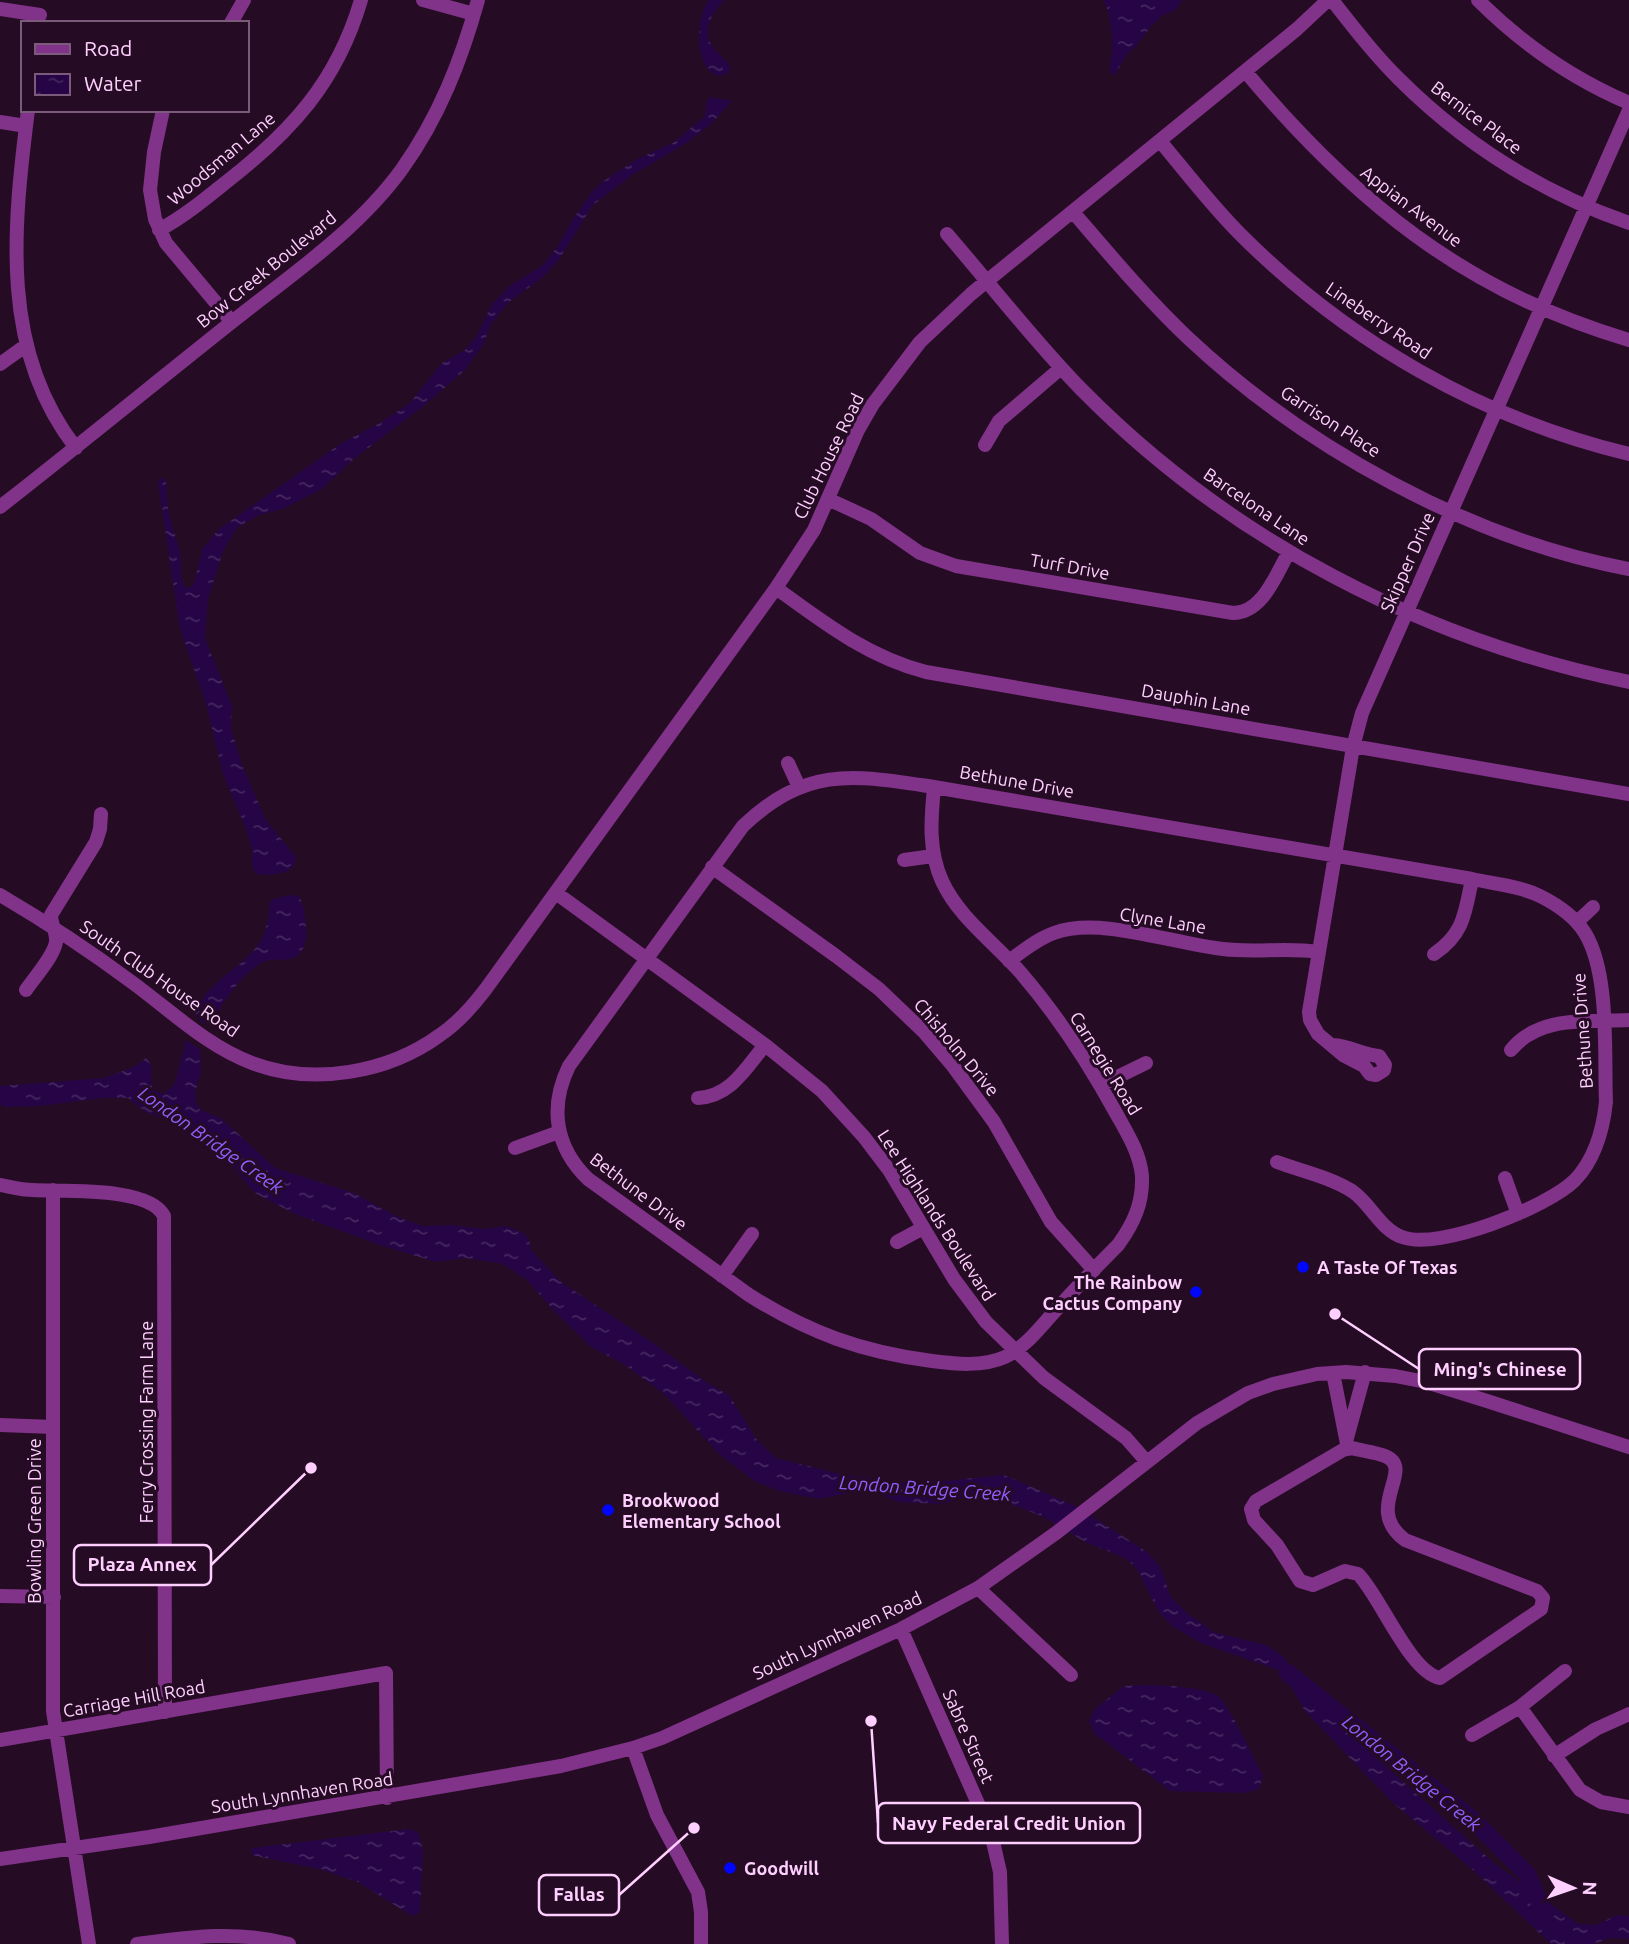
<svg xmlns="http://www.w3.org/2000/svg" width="1629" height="1944" font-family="Ubuntu,sans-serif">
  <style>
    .water { fill: url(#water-ripples) }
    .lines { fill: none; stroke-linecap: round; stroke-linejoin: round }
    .river { stroke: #260445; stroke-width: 18 }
    .minor { stroke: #813289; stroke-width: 14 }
    .poi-dot { fill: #0006fb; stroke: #250c24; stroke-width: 2.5 }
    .labels { text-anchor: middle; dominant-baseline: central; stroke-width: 6; stroke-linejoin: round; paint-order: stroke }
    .street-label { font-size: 18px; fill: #ffd0ff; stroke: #250c24 }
    .poi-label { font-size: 18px; font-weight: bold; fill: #ffd0ff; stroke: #250c24; text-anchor: start }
    .water-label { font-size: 19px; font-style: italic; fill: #945eff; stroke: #250c24 }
    .leader { fill: none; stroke: #ffd0ff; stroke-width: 2.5 }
    .callout-dot { fill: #ffd0ff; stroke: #250c24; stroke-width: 2.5 }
    .callout { fill: #250c24; stroke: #ffd0ff; stroke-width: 2.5 }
    .callout-label { font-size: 19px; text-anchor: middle; font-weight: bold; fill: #ffd0ff }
  </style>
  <defs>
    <pattern id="water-ripples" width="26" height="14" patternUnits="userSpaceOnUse" patternTransform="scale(1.75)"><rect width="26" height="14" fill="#260445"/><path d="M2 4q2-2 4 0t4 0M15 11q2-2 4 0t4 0" fill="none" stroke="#472861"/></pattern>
  </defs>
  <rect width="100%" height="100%" fill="#250c24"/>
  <!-- water -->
  <path class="water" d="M709,0H725C713,11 702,29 712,46C718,54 726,59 731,68L727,74L717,76C714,74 710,72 708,69C695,55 697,14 709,0Z
    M1103,0H1183L1175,10L1162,16L1152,25L1136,46L1127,54L1115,75L1111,74C1109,66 1111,59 1112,51C1113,39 1110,9 1103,0Z
    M710,97L732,101L710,125L685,144L632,175L593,205L558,261L543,277L509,302L491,324L483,345L465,370L426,404L355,458L322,489L283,509L259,515L237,528L223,551L208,599L205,638L232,706L231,728L242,765L266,820L296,857C296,875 271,876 256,874L252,866V849L244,824L223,774L206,704L180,629L158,483L160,479L164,478C168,485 166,491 167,499C168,519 177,536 180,554C182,565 179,578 185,587L190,588L194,583L202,549L219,529L340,444L378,424L410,403L442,363L465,350L476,337L492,304L511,285L543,265L558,246L571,222L591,193L602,182L639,158L673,143L705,116L707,101Z
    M292,895L300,897C306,913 314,956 289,959C277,961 269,957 258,965C234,983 226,1000 210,1024L202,1022L195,1014C214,964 270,968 269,903L273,899Z
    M186,1040L200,1049L201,1071L195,1093L196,1103L201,1110L222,1119L275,1168L354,1193L394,1215L422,1226L451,1225L485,1229L505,1226L522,1232L529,1239L531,1250L561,1282L653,1343L708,1383L729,1395L757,1440L776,1458L844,1475L915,1484L1004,1475L1078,1507L1147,1552L1160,1566L1171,1597L1187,1613L1214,1632L1266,1645L1284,1657L1319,1706L1494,1863L1578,1924L1596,1925L1617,1915L1629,1916V1939L1609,1938L1595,1944H1551L1473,1870L1391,1801L1305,1711L1283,1672L1201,1643L1172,1626L1158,1611L1137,1569L1125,1558L1087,1543L1044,1517L998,1499L967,1497L941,1504L899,1502L874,1492L849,1493L819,1499L779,1491L756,1482L720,1455L664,1394L625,1365L591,1347L552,1309L527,1280L503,1264L465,1258L436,1262L383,1246L295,1214L255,1193L226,1159L184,1126L146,1112L128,1098H103L39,1106L6,1107L0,1105V1086L104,1078L134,1067L146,1058L151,1064L152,1090L164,1094L175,1083Z
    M1143,1685C1159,1685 1206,1687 1218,1696C1229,1704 1255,1761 1263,1776L1259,1789L1244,1793L1170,1791L1094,1733L1089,1721L1095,1709L1124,1686Z
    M408,1829L418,1832L423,1850L420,1912L412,1916L358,1882L319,1869L252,1855L251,1848Z"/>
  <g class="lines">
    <!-- river -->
    <path class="river" d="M1288,1673L1474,1821L1527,1874L1545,1915"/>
    <!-- minor -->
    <path class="minor" d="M423,0L474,14
      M1332,0C1353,27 1374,54 1398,78C1463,143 1542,193 1629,223
      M1478,0C1521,43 1573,79 1629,103
      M0,9L40,15
      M231,23L244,0
      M1245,71C1353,200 1465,292 1629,340
      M28,110C13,229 0,351 76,448
      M163,110L154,152L150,190L155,219L166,243L232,322
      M0,122L26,126
      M1160,141C1186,172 1211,205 1240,234C1347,341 1482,419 1629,454
      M1073,212C1110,255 1146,298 1187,337C1304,447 1471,540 1629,569
      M159,230C183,217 204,200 225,183C291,132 337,82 361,0
      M947,234C992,286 1034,341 1082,390C1230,540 1423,640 1629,682
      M0,364L21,349
      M985,445L999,421L1061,368
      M828,499L871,519L920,553L956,566L1233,613C1263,613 1276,574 1289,552
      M0,507C78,446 155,383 233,321C291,275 358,230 402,169C439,117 461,61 478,0
      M776,588C824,623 868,657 926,672L1629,794
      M788,763L799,787
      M934,787C931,819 928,850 942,881C959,918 994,942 1021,973C1058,1016 1089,1064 1116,1113C1127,1133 1140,1153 1142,1176C1143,1203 1134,1223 1118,1245C1097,1266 1076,1288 1056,1310C1041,1326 1026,1347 1005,1357C983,1367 955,1364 932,1361C862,1352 809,1333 749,1295L588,1179C555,1147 549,1107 569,1066L743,826C808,765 854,775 934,787L1472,879C1495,884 1519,886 1540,896C1556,904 1575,917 1585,933C1610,974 1604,1054 1606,1102C1603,1130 1595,1159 1575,1180C1548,1207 1439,1251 1402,1237C1380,1229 1371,1204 1352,1191C1330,1177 1301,1171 1277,1162
      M904,860L933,856
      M712,867L836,956L879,989L924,1032L953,1066L994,1122L1051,1222L1094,1270
      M556,893L765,1045L822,1091L864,1137L889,1170L954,1279L986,1322L1044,1378L1126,1438L1147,1462
      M0,895C46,922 90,951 133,983C171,1011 207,1046 252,1063C313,1086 388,1073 440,1035C458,1023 472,1007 485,990L776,588L814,530L858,430L873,404L920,342L971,294L1297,29L1328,0
      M1577,922L1593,907
      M1434,954C1464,934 1465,913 1472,879
      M1009,961C1023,951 1037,939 1054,933C1100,916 1174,944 1223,949C1255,953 1287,947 1319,952
      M26,990C34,978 54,956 56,942C57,933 51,924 51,915L96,842L100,829L101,814
      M1333,1045C1350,1046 1363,1055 1379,1056L1385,1065L1384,1070L1376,1075L1370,1074L1364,1066L1343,1055L1318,1034L1310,1020L1309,1012L1353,747L1362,713L1629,110
      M1511,1050C1539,1015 1588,1022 1629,1020
      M1101,1085L1146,1063
      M698,1098C731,1096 746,1068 765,1045
      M515,1148L559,1132
      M1505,1178L1518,1214
      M0,1185C11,1187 22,1190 33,1190C62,1192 149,1186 164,1216L165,1712
      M53,1190V1711L89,1944
      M897,1242L923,1228
      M722,1276L752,1234
      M1333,1373L1348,1449
      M0,1425L53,1427
      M1347,1438L1365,1372
      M1352,1448C1362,1451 1375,1452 1385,1456C1417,1469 1362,1508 1405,1540L1537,1591L1543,1598L1541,1609L1440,1678C1410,1673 1379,1594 1358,1574L1345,1571L1313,1585L1300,1581L1277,1545L1254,1520L1251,1509L1256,1501L1343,1450Z
      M978,1588L1071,1675
      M0,1596L54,1597
      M901,1629L991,1833L1000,1872L1002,1944
      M1520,1707L1580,1790L1601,1802L1629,1807
      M1472,1735L1520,1707L1565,1671
      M0,1740L386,1673L387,1798
      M633,1748L657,1815L698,1892L701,1912V1944
      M1554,1756L1596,1729L1629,1714
      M0,1859L149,1837L561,1766L633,1748L662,1738L901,1629L978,1588L1056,1533L1197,1423L1248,1393L1273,1384L1317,1374L1346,1372L1395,1376L1426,1382L1487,1401L1629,1447
      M137,1944C189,1937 237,1930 289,1944"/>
  </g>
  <!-- markers -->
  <g class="poi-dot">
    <circle cx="1303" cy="1267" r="7"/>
    <circle cx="1196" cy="1292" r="7"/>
    <circle cx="608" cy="1510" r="7"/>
    <circle cx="730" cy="1868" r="7"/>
  </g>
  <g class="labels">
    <!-- street labels -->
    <g class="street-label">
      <text transform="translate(1477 117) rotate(37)">Bernice Place</text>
      <text transform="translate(221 158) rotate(-40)">Woodsman Lane</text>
      <text transform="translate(1412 206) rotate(37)">Appian Avenue</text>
      <text transform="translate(266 269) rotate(-39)">Bow Creek Boulevard</text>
      <text transform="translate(1379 320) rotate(34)">Lineberry Road</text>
      <text transform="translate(1331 421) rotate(33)">Garrison Place</text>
      <text transform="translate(828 456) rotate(-64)">Club House Road</text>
      <text transform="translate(1257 506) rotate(34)">Barcelona Lane</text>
      <text transform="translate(1407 562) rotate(-66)">Skipper Drive</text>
      <text transform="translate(1070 566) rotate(10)">Turf Drive</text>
      <text transform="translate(1196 699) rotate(10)">Dauphin Lane</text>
      <text transform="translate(1017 781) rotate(10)">Bethune Drive</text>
      <text transform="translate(1163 920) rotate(9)">Clyne Lane</text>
      <text transform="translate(160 978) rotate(35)">South Club House Road</text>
      <text transform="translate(1582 1031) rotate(-94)">Bethune Drive</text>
      <text transform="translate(957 1047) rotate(50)">Chisholm Drive</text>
      <text transform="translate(1106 1063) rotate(58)">Carnegie Road</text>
      <text transform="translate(639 1191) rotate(37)">Bethune Drive</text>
      <text transform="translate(937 1215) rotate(57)">Lee Highlands Boulevard</text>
      <text transform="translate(146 1422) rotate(-90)">Ferry Crossing Farm Lane</text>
      <text transform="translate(34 1521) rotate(-90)">Bowling Green Drive</text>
      <text transform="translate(837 1635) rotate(-25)">South Lynnhaven Road</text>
      <text transform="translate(134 1698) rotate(-10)">Carriage Hill Road</text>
      <text transform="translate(969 1736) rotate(66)">Sabre Street</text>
      <text transform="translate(302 1792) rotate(-9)">South Lynnhaven Road</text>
    </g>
    <!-- poi labels -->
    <g class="poi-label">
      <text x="1317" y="1267">A Taste Of Texas</text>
      <text x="1182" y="1282" text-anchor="end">The Rainbow<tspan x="1182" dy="21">Cactus Company</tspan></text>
      <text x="622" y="1500">Brookwood<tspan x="622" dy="21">Elementary School</tspan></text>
      <text x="744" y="1868">Goodwill</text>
    </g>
    <!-- water labels -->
    <g class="water-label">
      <text transform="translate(211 1140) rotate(35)">London Bridge Creek</text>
      <text transform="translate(925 1488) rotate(4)">London Bridge Creek</text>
      <text transform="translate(1412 1773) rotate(39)">London Bridge Creek</text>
    </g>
  </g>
  <!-- callouts -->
  <path class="leader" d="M1335 1314L1419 1369M311 1468L211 1565M871 1721L878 1823M694 1828L619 1895"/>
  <g class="callout-dot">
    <circle cx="1335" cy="1314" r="7"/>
    <circle cx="311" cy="1468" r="7"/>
    <circle cx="871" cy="1721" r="7"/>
    <circle cx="694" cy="1828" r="7"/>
  </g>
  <g class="callout">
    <rect x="1419" y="1349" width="161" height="40" rx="7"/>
    <rect x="74" y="1545" width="137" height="40" rx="7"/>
    <rect x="878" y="1803" width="262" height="40" rx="7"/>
    <rect x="539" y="1875" width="80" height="40" rx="7"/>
  </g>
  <g class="callout-label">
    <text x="1500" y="1376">Ming's Chinese</text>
    <text x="142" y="1571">Plaza Annex</text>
    <text x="1009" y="1830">Navy Federal Credit Union</text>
    <text x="579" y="1901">Fallas</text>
  </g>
  <!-- legend -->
  <rect x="21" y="21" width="228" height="91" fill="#250c24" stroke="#7c5a7c" stroke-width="2"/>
  <rect x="35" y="44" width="35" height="10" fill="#813289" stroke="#7c5a7c" stroke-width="2"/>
  <text x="84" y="56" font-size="21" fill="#ffd0ff">Road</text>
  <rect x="35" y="74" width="35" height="21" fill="url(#water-ripples)" stroke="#7c5a7c" stroke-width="2"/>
  <text x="84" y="91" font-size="21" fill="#ffd0ff">Water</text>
  <!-- north arrow -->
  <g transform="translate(1573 1888) rotate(92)" stroke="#250c24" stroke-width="5" paint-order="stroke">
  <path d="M0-5L12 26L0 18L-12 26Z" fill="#ffd0ff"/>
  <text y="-10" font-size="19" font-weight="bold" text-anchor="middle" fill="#ffd0ff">N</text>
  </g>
</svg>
